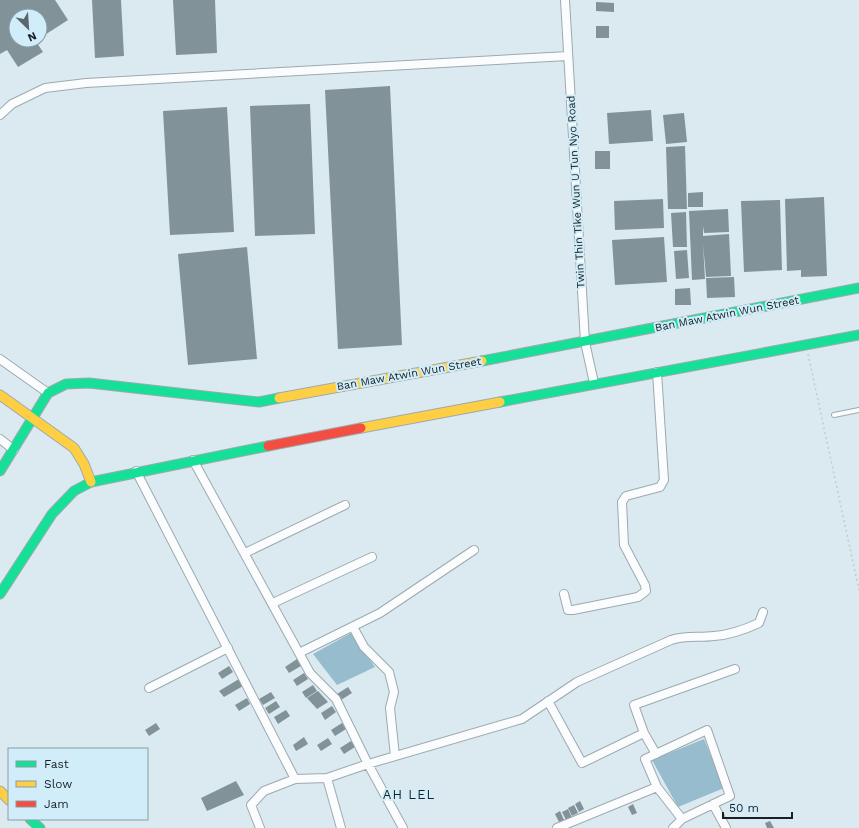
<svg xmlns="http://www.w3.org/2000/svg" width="859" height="828" font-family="'Work Sans',sans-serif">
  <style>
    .water { fill: #96bccd }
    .building { fill: #829299 }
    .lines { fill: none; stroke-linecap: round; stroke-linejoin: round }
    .lane-casing { stroke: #9ea9ae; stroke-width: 6 }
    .street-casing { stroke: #9ea9ae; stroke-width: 10 }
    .fast-casing { stroke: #9ea9ae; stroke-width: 11 }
    .slow-casing { stroke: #9ea9ae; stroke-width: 11 }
    .jam-casing { stroke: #9ea9ae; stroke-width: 11 }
    .path { stroke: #c5c9cc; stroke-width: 1.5; stroke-dasharray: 2 3; stroke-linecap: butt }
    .lane { stroke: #fafcfd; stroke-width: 4 }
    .street { stroke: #fafcfd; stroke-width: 8 }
    .fast { stroke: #16e098; stroke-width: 9 }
    .slow { stroke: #ffcf43; stroke-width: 9 }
    .jam { stroke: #f24e42; stroke-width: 9 }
    .labels { text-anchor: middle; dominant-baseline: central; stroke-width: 4; stroke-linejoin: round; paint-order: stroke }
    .street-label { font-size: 11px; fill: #172125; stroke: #d2edfa }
    .quarter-label { font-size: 13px; letter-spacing: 1px; fill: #172125; stroke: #d2edfa }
  </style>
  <rect width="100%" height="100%" fill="#dbeaf1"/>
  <!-- water -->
  <path class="water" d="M351,633L375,667L337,685L313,654Z
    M704,739L724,788L678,807L652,760Z"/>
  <!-- building -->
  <path class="building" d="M0,0H55L68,20L40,38V16H16V40H35L43,52L18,67L7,50L0,54Z
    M92,0H121L124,56L95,58Z
    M173,0H215L217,53L176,55Z
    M596,2L614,3V12L596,11Z
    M596,26H609V38H596Z
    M390,86L402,345L338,349L325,90Z
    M310,104L315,234L255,236L250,106Z
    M227,107L234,232L170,235L163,111Z
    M651,110L653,141L609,144L607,113Z
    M684,113L687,142L666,144L663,115Z
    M685,146L687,209H668L666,147Z
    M595,151H610V169H595Z
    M703,192V207H688V193Z
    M824,197L827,276L801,277V270L787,271L785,199Z
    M663,199L664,228L615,230L614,201Z
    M780,200L782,270L744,272L741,201Z
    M728,209L729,232L704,233L703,226V236L729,234L731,276L706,277L703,244L705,279L692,280L689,211Z
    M686,212L687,247H673L671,213Z
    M664,237L667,282L615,285L612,240Z
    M247,247L257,359L188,365L178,254Z
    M687,250L689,278L676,279L674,251Z
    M734,277L735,297L707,298L706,278Z
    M690,288L691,305H675V289Z
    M297,659L301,666L289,673L285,667Z
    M229,666L233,672L222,679L218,673Z
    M304,673L308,679L297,686L293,680Z
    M239,679L243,686L224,697L219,691Z
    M313,685L317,691L306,698L302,692Z
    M348,687L352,693L341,700L337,694Z
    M318,691L328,702L317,709L307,698Z
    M271,692L275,698L263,705L259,699Z
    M247,698L250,704L239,711L235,705Z
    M276,701L280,707L269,714L265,708Z
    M332,706L336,712L325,720L321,713Z
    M286,710L290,716L278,724L274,717Z
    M156,723L160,729L149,736L145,730Z
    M342,723L346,729L335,736L331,730Z
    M304,737L308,744L296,751L293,745Z
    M328,738L332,744L321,751L317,745Z
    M351,741L355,747L344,754L340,748Z
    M236,781L244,795L207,811L201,798Z
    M580,801L584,809L579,812L575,804Z
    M633,804L637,813L632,815L628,807Z
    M574,805L578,813L572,816L568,808Z
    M568,809L572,818L566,820L562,812Z
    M560,811L564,820L559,822L555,814Z
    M770,821L774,828H767L765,823Z"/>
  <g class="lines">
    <!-- lane casing -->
    <g class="lane-casing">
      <path id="lane" d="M834,415L859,410"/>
    </g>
    <!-- street casing -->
    <g class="street-casing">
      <path id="street" d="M565,0L585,342L594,383
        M0,115L12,104L45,88L86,83L568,56
        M0,359L48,393
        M0,439L14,450
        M193,460L310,673L336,699L368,764L403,828
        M136,471L295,779
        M245,553L345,505
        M564,594L568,610H573L638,597L646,591L645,585L624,545L622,502L626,496L660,487L664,480L657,372
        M273,603L372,557
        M353,627L364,647L389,672L394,692L390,708L395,756
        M299,653L380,613L474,550
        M149,688L228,648
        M548,701L582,763L644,733
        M656,754L644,733L634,705L735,669
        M327,778L341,828
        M713,804L726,828
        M260,828L251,805L264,791L295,779L327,778L368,764L522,719L577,682L671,640C685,635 700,638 714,636C729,635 746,629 759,623L763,612
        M557,828L657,787
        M673,828L682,819L730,796L707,730L645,759L657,787L682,819"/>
    </g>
    <!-- fast casing -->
    <g class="fast-casing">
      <path id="fast" d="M482,361L859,288
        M500,402L859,335
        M0,471L48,393L66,384L89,383L259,402L279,398
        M0,594L52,514L74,491L91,482L268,446
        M30,819L40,828"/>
    </g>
    <!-- slow casing -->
    <g class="slow-casing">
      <path id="slow" d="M0,395L74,448L84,464L91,482
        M279,398L482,361
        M361,428L500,402
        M0,791L9,800"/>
    </g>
    <!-- jam casing -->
    <g class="jam-casing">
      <path id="jam" d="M268,446L361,428"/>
    </g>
    <!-- path -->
    <path class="path" d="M808,354L859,590"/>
    <!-- lane -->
    <use href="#lane" class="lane"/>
    <!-- street -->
    <use href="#street" class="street"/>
    <!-- fast -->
    <use href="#fast" class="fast"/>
    <!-- slow -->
    <use href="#slow" class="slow"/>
    <!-- jam -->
    <use href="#jam" class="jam"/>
  </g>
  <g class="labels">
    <!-- street labels -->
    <g class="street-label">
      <text transform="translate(576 192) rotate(-93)">Twin Thin Tike Wun U Tun Nyo Road</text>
      <text transform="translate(727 314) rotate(-11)">Ban Maw Atwin Wun Street</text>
      <text transform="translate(409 374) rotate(-10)">Ban Maw Atwin Wun Street</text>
    </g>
    <!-- quarter labels -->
    <g class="quarter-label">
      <text x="409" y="794">AH LEL</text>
    </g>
  </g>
  <!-- legend -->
  <rect x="8" y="748" width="140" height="72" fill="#d2edfa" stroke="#879ba5"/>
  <rect x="16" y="761" width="20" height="6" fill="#16e098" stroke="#879ba5"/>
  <text x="44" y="768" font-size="12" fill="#172125">Fast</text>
  <rect x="16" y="781" width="20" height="6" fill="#ffcf43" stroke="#879ba5"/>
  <text x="44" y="788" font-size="12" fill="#172125">Slow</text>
  <rect x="16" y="801" width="20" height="6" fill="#f24e42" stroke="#879ba5"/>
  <text x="44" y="808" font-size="12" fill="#172125">Jam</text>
  <!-- north arrow -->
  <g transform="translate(28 28) rotate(155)"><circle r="19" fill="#d2edfa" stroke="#879ba5"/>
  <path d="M0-3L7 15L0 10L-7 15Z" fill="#5c676c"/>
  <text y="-6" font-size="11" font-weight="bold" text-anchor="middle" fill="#172125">N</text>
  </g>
  <!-- scale -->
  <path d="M723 812v6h69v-6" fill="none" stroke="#172125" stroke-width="2"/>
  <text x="729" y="812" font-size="12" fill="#172125" stroke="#d2edfa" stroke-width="3" paint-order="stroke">50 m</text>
</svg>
